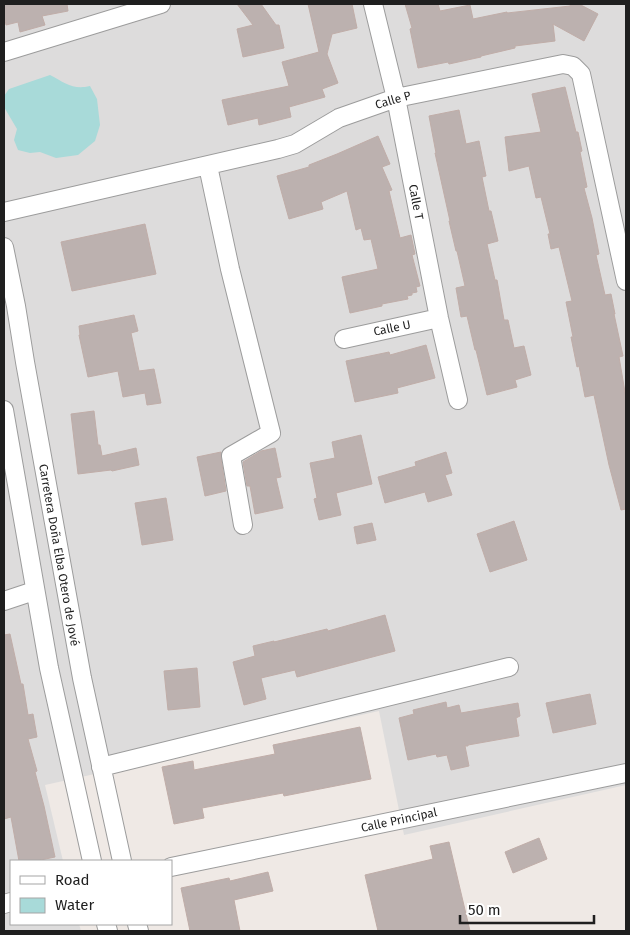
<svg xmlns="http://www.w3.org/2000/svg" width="630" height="935" font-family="'Fira Sans',sans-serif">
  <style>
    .residential { fill: #dddcdc }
    .water { fill: #a8dad9 }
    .building { fill: #bcb1af; stroke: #c0ada8 }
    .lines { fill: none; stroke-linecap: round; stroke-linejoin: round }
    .minor-casing { stroke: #9c9c9c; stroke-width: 20 }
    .minor { stroke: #fff; stroke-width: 18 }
    .labels { text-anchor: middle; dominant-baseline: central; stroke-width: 4; stroke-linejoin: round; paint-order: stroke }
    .street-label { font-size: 12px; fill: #1f1f1f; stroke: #fff }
  </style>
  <rect width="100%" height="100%" fill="#efe9e5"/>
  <!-- residential -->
  <path class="residential" d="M4,4H626V785L404,835L379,711L45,785L63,861H11V924H79L81,931H4Z"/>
  <!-- water -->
  <path class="water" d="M50,75C65,83 73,90 90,86L97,99L100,125L95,141L78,155L56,158L40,152L30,153L18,150L14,140L17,129L4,107V96L9,89Z"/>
  <!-- building -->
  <path class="building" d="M4,4H67L68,11L42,16L45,25L20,32L18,22L6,25L4,15Z
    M237,4H261L276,25H279L284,48L243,57L237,29L253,25Z
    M308,4H352L357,28L332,34L327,54L338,83L322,89L325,97L289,107L291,117L259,125L258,118L228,125L222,100L289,86L282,62L319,52Z
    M405,4H438L440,11L470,5L473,19L507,12V13L570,6L571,4H579L598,14L584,41L553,24L555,41L515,46V48L481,56V57L449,64L448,62L418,68L410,29L412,28Z
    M565,87L576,132H578L582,151L580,152L587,187L584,188L592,218L599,254L596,255L605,295L611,294L615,314H614L623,356L619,357L626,398V509L621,510L609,465L594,395L585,397L579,366L577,367L571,337H573L566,302L572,301L559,247L551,249L548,234H550L541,197L536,198L529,166L509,171L505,137L541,132L532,94Z
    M459,110L466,144L479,141L486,176L482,177L489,211H491L498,241L487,244L495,280H497L504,320H508L514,348L524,346L531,375L515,380L517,387L487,395L476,350H475L467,316L461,317L456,288L465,286L457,251H456L449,221H450L435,153H436L429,116Z
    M378,136L390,164L382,167L392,190L389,191L400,238L411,235L415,254L412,255L420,286L416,287L417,292L412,293V295L407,296L408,299L382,304V306L350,313L342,277L378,269L371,239L364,240L361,228L356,230L347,191L321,202L323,209L289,219L277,176L309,167V165L337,154Z
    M145,224L156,274L72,291L61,242Z
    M134,315L138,331L131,333L139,371L154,369L161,403L147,405L145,393L123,397L118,371L88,377L79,335H80L79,326Z
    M426,345L435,378L397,388L398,393L355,402L346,361L389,352L390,355Z
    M94,411L98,445H100L102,456L136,448L139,465L112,471L111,470L78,474L71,414Z
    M361,435L372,484L336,493L341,515L319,520L314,499L317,498L310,463L335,458L332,442Z
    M275,448L281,477L276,478L283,508L255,514L250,486H247L243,462L261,451Z
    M221,452V458L226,491L205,496L197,457Z
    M446,452L452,473L445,475L452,495L428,502L425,492L385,503L378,477L416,466L415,462Z
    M166,498L173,540L142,545L135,503Z
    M514,521L527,560L490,572L477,534Z
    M372,523L376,540L357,544L354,527Z
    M385,615L395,651L297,677L295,670L261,678L266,699L244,705L233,662L255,656L253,646L274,641V642L327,629L328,631Z
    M10,634L21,684H23L28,715L33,714L37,737L28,739L37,771L35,772L44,806L55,857L36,861H19L11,817L4,819V635Z
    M197,668L200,707L168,710L164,671Z
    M590,694L596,724L553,733L546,703Z
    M446,702L447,708L459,705L461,713L518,703L520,716L516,718L519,736L468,745V746H465L469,766L451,770L447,755L437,757L436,754L408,760L399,718L414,714L413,710Z
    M360,727L371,779L284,796L283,793L202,808L204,818L174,824L162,767L193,761L194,770L275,754L273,745Z
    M539,838L547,859L513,873L505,852Z
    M449,842L470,931H378L365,875L433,859L430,846Z
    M268,872L273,891L234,900L240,931H190L181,888L229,878L230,881Z"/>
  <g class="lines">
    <!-- minor casing -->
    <g class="minor-casing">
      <path id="minor" d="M373,4L396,98L439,318L458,400
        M4,52L161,4
        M208,166L230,269L271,433L231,456L243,525
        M4,212L278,149L295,144L339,118L396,98L563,64L573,66L581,74L626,281
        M4,247L16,306L25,362L82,678L122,861
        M344,339L439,318
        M4,410L49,668L92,861
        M4,601L34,591
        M101,767L509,667
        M171,867L626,773
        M4,904L11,902
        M106,924L108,931
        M137,924L139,931"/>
    </g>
    <!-- minor -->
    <use href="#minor" class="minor"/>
  </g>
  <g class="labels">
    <!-- street labels -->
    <g class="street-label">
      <text transform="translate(393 100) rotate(-16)">Calle P</text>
      <text transform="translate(416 202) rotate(79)">Calle T</text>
      <text transform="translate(392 328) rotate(-12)">Calle U</text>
      <text transform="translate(59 555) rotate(80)">Carretera Doña Elba Otero de Jové</text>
      <text transform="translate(399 820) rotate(-12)">Calle Principal</text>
    </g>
  </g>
  <!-- border -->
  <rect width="630" height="935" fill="none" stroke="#1f1f1f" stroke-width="10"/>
  <!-- legend -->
  <rect x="10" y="860" width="162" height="65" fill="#ffffff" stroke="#a5a5a5"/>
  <rect x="20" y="876" width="25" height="8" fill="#ffffff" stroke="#a5a5a5"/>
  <text x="55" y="885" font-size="15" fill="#1f1f1f">Road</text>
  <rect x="20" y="898" width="25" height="15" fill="#a8dad9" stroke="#a5a5a5"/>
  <text x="55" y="910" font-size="15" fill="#1f1f1f">Water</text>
  <!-- scale -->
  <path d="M460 915v8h134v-8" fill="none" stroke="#1f1f1f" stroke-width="2.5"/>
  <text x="468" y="915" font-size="15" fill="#1f1f1f" stroke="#ffffff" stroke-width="4" paint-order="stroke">50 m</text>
</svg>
